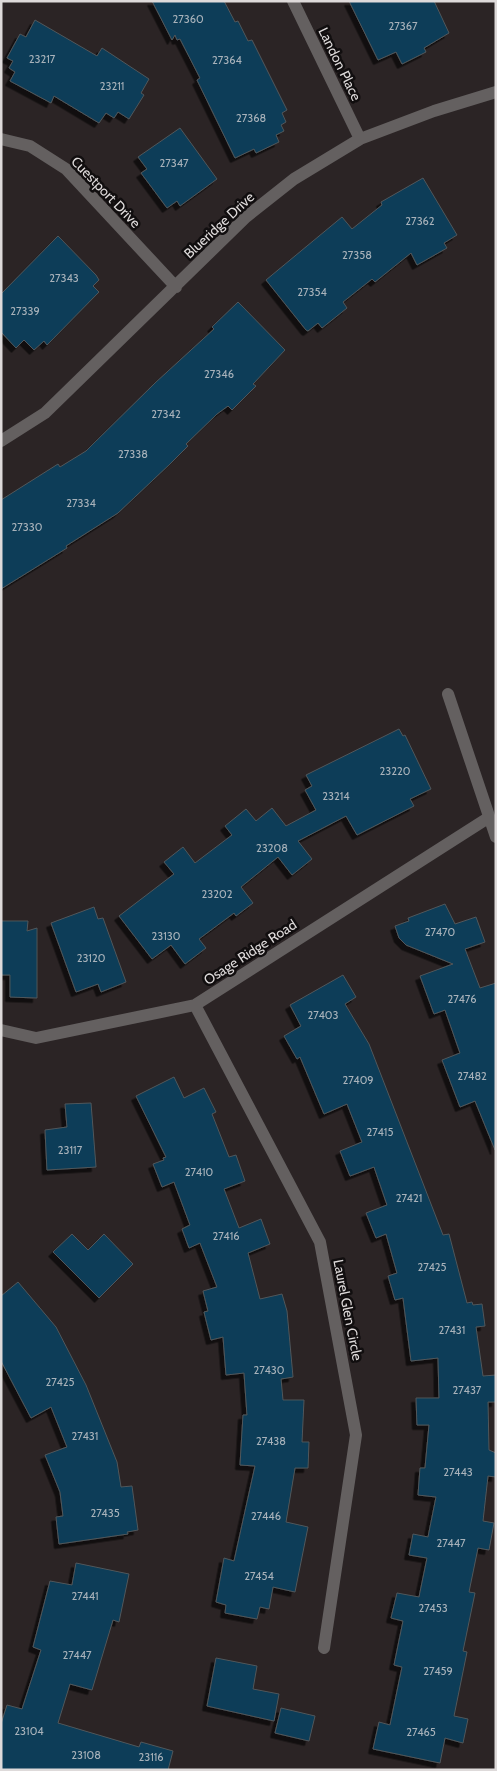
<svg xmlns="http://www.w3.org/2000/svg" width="497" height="1771" font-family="Cabin,sans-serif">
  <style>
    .building { fill: #083c59; stroke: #51575b; filter: url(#shadow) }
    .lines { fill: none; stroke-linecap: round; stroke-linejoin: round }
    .minor { stroke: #646060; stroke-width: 12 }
    .labels { text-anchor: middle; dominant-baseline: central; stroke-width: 5; stroke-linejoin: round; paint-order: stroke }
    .number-label { font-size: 11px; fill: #a8b2ba }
    .street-label { font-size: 14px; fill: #dedada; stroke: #110e0f }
  </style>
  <defs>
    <filter id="shadow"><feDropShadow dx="-4.5" dy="4.5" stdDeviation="0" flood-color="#0009"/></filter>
  </defs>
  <rect width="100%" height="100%" fill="#2b2425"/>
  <!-- building -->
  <path class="building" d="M152,1H224L235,22L238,21L248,41L252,40L287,110L282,113L286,122L281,125L284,131L276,135L279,142L256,153L254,149L235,158L197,80L200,78L180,39L177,40L175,35L172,40Z
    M349,1H434L449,33L424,48L426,52L402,64L396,52L378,60Z
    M35,20L97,56L102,48L149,79L141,93L144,95L129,119L118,112L114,118L106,113L99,123L54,96L51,103L10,81L15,72L9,68L13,61L7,58L20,34L26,37Z
    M180,128L217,179L180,206L177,201L167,208L141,173L147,169L138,157Z
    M423,178L457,235L444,243L447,248L417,265L411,253L375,282L372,279L343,302L347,308L322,328L318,323L308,331L306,330L266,280L342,217L352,229L382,205L381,202Z
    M58,236L96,275L99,280L93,286L99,292L47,345L44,341L34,350L24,340L16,348L1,332V294Z
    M238,302L285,350L253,384L256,386L232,410L228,406L217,414L186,444L188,446L171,463L118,513L66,546L67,548L1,589V500L58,464L60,467L86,451L155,383L214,329L212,327Z
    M399,729L403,736L405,735L431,789L410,799L414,806L357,835L346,816L298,841L312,859L292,875L278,857L241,887L253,903L236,916L234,913L199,939L206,948L185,964L171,945L152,959L119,916L174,874L164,862L183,847L195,863L232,835L225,826L246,809L256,821L272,808L286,826L316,810L305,790L312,786L306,775Z
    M445,904L455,924L476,917L485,942L465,949L480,988L496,983L495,1150L475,1101L460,1107L442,1060L460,1053L445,1010L434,1014L420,976L453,964L406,945L399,938L395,926L409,921L408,918Z
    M94,907L98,919L103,918L126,982L101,992L98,984L76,992L51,923Z
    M1,921H28L27,931L37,928V998L10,997V975H1Z
    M343,975L356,997L345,1004L369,1044L443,1235L449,1234L467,1303L472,1302L473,1305L482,1304L485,1326L476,1327L483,1376L496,1375V1402H488L489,1450L496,1453V1477L488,1476L483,1521L494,1523L489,1550L478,1548L469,1592L475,1593L463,1651L467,1652L454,1716L468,1719L463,1743L445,1738L440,1763L373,1749L379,1722L390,1725L402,1667L394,1665L403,1621L391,1618L397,1593L419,1597L427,1558L409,1555L413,1534L428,1537L436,1497L418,1495L420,1468H425L429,1425H417L416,1398H439L438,1358L411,1361L403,1298L395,1300L388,1276L397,1273L386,1234L376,1238L366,1213L387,1205L374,1167L350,1176L340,1151L362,1142L347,1104L324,1114L300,1057L297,1059L284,1036L301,1026L290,1005Z
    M174,1077L184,1098L204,1088L216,1112L212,1114L229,1157L236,1155L245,1181L224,1189L239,1228L261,1219L270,1244L248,1253L260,1299L282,1294L287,1311L293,1377L281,1379L283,1400H304L302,1442H309L308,1468H295L286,1522L308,1527L295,1592L273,1587L269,1609L260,1607L257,1619L225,1613L226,1605L216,1602L224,1558L234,1561L255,1466L240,1465L243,1415H247L244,1373L226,1375L223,1337L211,1340L204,1312L208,1311L203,1291L217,1287L200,1243L189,1248L182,1229L190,1225L174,1182L162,1187L153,1164L164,1160L163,1158L166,1157L136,1096Z
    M91,1103L96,1167L47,1170L45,1130L67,1127L65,1104Z
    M72,1234L88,1250L104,1234L133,1264L99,1298L53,1252Z
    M18,1282L56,1327L86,1385L117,1462L121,1487L132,1486L138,1530L127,1532L128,1534L59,1544L56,1517L63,1516L60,1492L45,1455L67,1447L51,1407L31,1418L1,1361V1296Z
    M76,1563L129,1574L119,1622L113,1620L92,1690L70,1684L58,1723L139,1747L141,1742L173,1751L168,1770H1V1724L7,1705L22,1709L41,1650L33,1647L50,1581L72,1585Z
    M216,1658L257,1666L253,1689L279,1694L274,1721L207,1706Z
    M281,1708L315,1716L309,1741L275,1733Z"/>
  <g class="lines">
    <!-- minor -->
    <path class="minor" d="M293,1L360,139
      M1,139L30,146L66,169L176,287
      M1,441L45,413L246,217L294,179L360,139L434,111L496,92
      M448,694L496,837
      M195,1005L320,1242L356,1435L324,1648
      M1,1030L36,1038L195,1005L488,818"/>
  </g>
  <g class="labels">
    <!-- number labels -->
    <g class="number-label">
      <text x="188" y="19">27360</text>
      <text x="403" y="26">27367</text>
      <text x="42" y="59">23217</text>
      <text x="227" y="60">27364</text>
      <text x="112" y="86">23211</text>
      <text x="251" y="118">27368</text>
      <text x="174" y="163">27347</text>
      <text x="420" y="221">27362</text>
      <text x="357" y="255">27358</text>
      <text x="64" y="278">27343</text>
      <text x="312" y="292">27354</text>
      <text x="25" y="311">27339</text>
      <text x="219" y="374">27346</text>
      <text x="166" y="414">27342</text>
      <text x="133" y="454">27338</text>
      <text x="81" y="503">27334</text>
      <text x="27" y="527">27330</text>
      <text x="395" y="771">23220</text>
      <text x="336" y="796">23214</text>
      <text x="272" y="848">23208</text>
      <text x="217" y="894">23202</text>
      <text x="440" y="932">27470</text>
      <text x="166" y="936">23130</text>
      <text x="91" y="958">23120</text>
      <text x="462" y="999">27476</text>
      <text x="323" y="1015">27403</text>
      <text x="472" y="1076">27482</text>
      <text x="358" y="1080">27409</text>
      <text x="380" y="1132">27415</text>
      <text x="70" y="1150">23117</text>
      <text x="199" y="1172">27410</text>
      <text x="409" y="1198">27421</text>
      <text x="226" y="1236">27416</text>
      <text x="432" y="1267">27425</text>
      <text x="452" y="1330">27431</text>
      <text x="269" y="1370">27430</text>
      <text x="60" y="1382">27425</text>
      <text x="467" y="1390">27437</text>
      <text x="85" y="1436">27431</text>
      <text x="271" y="1441">27438</text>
      <text x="458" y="1472">27443</text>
      <text x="105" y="1513">27435</text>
      <text x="266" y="1516">27446</text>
      <text x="451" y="1543">27447</text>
      <text x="259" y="1576">27454</text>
      <text x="85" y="1596">27441</text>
      <text x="433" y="1608">27453</text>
      <text x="77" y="1655">27447</text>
      <text x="438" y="1671">27459</text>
      <text x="29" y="1731">23104</text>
      <text x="421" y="1732">27465</text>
      <text x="86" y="1755">23108</text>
      <text x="151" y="1757">23116</text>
    </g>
    <!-- street labels -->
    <g class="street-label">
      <text transform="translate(340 64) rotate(64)">Landon Place</text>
      <text transform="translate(106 192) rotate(46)">Cuestport Drive</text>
      <text transform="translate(219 225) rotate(-43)">Blueridge Drive</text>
      <text transform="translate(250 952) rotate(-33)">Osage Ridge Road</text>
      <text transform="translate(348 1310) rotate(79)">Laurel Glen Circle</text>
    </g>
  </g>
  <!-- border -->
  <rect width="497" height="1771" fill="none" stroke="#dedada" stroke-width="5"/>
</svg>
